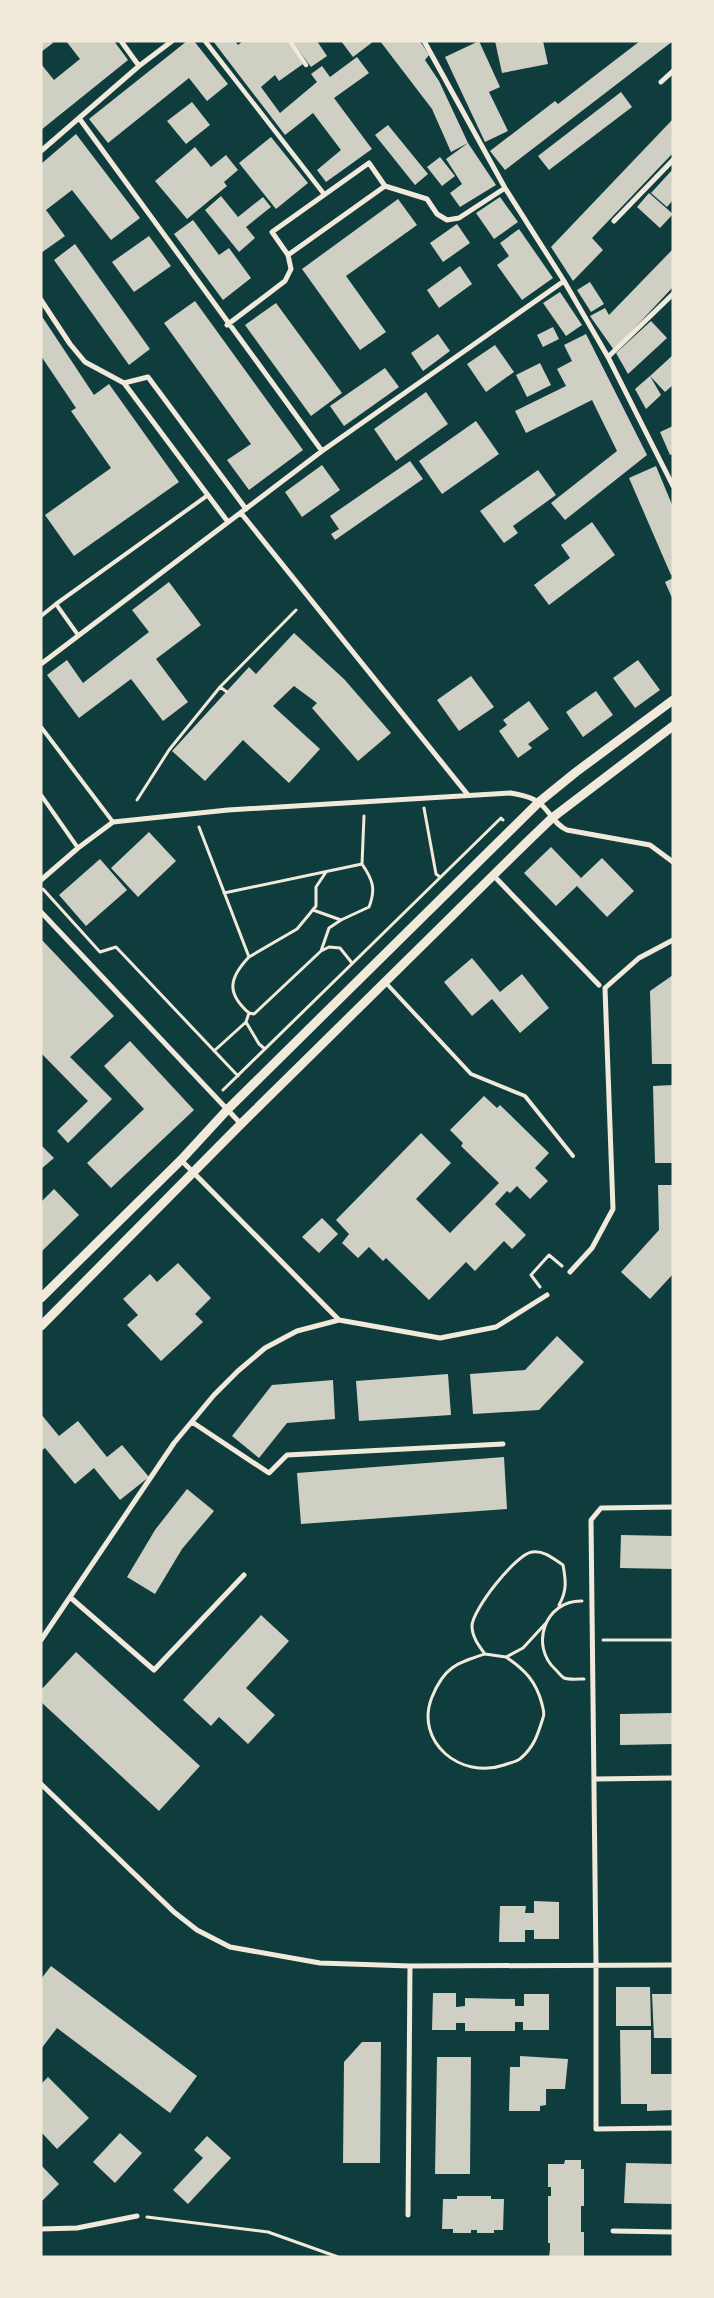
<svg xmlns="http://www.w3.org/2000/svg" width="714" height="2298" font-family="Poppins,sans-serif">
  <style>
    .building { fill: #cfcfc3 }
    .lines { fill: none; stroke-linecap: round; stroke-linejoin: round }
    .path { stroke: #f1e9da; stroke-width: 3 }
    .service { stroke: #f1e9da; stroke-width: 4 }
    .pedestrian { stroke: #f1e9da; stroke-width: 4.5 }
    .minor { stroke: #f1e9da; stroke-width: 5 }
    .tertiary { stroke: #f1e9da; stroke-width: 9 }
  </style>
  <rect width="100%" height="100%" fill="#0f3d3e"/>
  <!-- building -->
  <path class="building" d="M41,41H51L53,43L41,52Z
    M66,41H114L128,60L41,130V64L54,80L80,59Z
    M187,41H194L228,84L207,101L189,78L108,143L89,119Z
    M213,41H235L238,45L243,41H288L303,64L279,81L275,75L261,87L280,113L317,82L311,74L322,66L330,77L357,57L369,73L334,98L372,149L326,182L317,170L341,150L313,113L285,135Z
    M292,41H317L327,56L311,67Z
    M341,41H374L353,57Z
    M380,41H420L429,55L425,60L439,81L468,143L451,152L432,109Z
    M479,41L500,87L489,92L508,131L485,142L445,57Z
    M495,41H543L548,64L502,73Z
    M640,41H673L505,170L490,151L555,101L558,104Z
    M621,92L632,107L549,170L538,156Z
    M192,102L210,125L186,144L167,121Z
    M673,119V153L592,238L603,250L573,281L551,247Z
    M388,125L428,174L415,185L375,135Z
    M76,134L140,218L111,240L72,190L46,210L65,236L41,253V164Z
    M271,137L308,183L276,209L239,163Z
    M468,143L496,185L460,207L450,193L462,184L446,159Z
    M195,147L211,167L226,155L238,170L224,182L227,186L187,219L155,181Z
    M440,157L455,176L442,186L427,167Z
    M673,169V200L667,207L651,193Z
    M649,193L673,214L660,228L637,207Z
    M221,196L238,217L263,197L271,207L246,227L255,238L239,252L205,210Z
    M500,197L518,222L494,239L476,213Z
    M398,199L417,225L346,276L386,332L360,350L302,269Z
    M193,220L219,255L229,248L251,278L223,300L174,234Z
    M457,224L470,243L443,262L430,243Z
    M519,229L553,278L522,300L497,265L509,256L500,243Z
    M149,236L171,266L134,292L112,262Z
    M75,244L150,349L129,365L54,260Z
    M673,249V287L614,350L590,316L605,308L609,315Z
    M460,266L472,284L439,308L427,290Z
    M590,282L604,304L591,312L577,290Z
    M560,292L582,325L566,336L543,303Z
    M195,301L303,450L249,490L227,460L251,444L164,323Z
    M276,303L342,393L311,416L245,325Z
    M41,315L94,395L109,384L179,482L74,556L45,515L111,468L71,411L76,408L41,356Z
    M651,321L667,338L628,374L616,353Z
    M553,327L559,339L543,347L537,335Z
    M438,334L450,351L423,371L411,353Z
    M586,334L647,455L565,520L551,503L617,451L592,400L526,433L515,411L566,386L557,369L572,361L564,345Z
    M495,345L514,372L486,392L467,364Z
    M673,355V385L665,392L650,376Z
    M540,363L551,385L527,397L516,375Z
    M385,368L399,387L344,426L330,406Z
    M650,376L661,395L646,409L635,389Z
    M426,392L448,424L396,461L374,429Z
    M476,421L499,454L442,494L419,461Z
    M673,426V454L670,455L660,432Z
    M410,461L423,479L335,540L331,534L339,529L330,516Z
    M322,465L340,490L302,517L285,492Z
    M656,466L673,507V575H671L629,478Z
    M538,470L556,495L513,526L518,533L504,543L480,511Z
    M592,522L615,555L549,605L534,585L570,558L561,545Z
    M673,578V600L665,582Z
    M169,582L201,625L156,659L188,702L163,721L131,679L79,718L47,675L67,660L83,683L149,632L132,610Z
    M294,633L344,679L391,733L358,761L312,708L317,703L294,686L273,706L320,749L289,783L243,740L205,781L172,751L249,667L256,674Z
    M638,660L660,690L635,708L613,678Z
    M471,676L494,707L459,731L437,700Z
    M596,691L613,715L583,737L566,712Z
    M529,701L549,729L528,744L532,748L518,758L499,731L507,725L503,720Z
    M149,832L176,861L138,897L111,868Z
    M551,847L581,878L602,858L634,891L607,917L577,886L556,906L524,873Z
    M100,859L127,890L86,926L59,895Z
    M41,939L114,1016L70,1057L112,1099L68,1143L57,1131L88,1101L41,1053Z
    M472,958L500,992L522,974L549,1008L520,1033L492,999L472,1016L444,982Z
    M673,975V1064H652L650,991Z
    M130,1041L194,1110L111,1188L87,1163L144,1109L104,1066Z
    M673,1085V1163H655L653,1086Z
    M484,1096L497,1108L500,1105L549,1153L535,1168L548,1181L530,1199L517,1186L510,1193L507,1191L495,1204L526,1235L512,1249L504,1241L475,1271L466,1262L429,1300L386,1258L383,1261L369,1247L358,1258L342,1243L349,1234L336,1220L421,1133L451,1163L416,1199L450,1233L499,1183L461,1146L463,1143L450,1130Z
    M41,1145L54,1158L41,1169Z
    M658,1185H673V1274L650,1299L621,1272L659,1230Z
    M54,1189L79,1215L41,1252V1202Z
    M322,1218L338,1234L319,1253L302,1237Z
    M178,1263L211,1298L195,1314L203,1322L161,1361L127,1325L138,1315L123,1299L150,1274L157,1282Z
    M557,1336L584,1362L539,1410L473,1414L470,1374L525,1370Z
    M448,1374L451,1415L359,1421L356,1381Z
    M333,1380L335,1419L287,1423L259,1458L232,1436L272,1385Z
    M41,1414L59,1436L78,1421L107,1457L122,1445L149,1477L120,1500L94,1468L75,1484L45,1448L41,1451Z
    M504,1457L507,1509L301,1524L297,1473Z
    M187,1489L214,1511L182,1549L155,1594L127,1577L155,1530Z
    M621,1535L673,1536V1569L620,1568Z
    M261,1615L289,1641L246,1688L275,1715L248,1744L219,1717L211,1726L183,1700Z
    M76,1652L200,1766L159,1811L41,1702V1690Z
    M673,1713V1744L620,1745V1714Z
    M534,1901L559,1902V1939H534V1930H525V1942H499L500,1906H526L525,1913H534Z
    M51,1966L197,2076L170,2113L57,2028L41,2049V1979Z
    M616,1987H650L651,2026H616Z
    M433,1993H456V2007L465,2006V1998L515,1999V2006H524V1994H549V2030H523V2022H515V2031H465V2023H456V2030H432Z
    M652,1994H673V2038H654Z
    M620,2030H651V2074H673V2110L647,2111V2104H621Z
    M362,2042H381L380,2163H343L344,2062Z
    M520,2056L568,2059L565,2089H546V2105L540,2106V2111H509L510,2067H520Z
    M437,2057H471L470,2174H435Z
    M48,2077L89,2118L57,2149L41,2132V2084Z
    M120,2133L142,2153L115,2183L93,2162Z
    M207,2136L231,2158L188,2204L173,2190L203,2158L194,2150Z
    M565,2160H581V2169H584V2206H581V2232H584V2257H549L550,2249V2243H548V2196H551V2187H548V2164H564Z
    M626,2163L673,2164V2204L624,2203Z
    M41,2165L59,2184L41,2202Z
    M457,2196H491V2199H504L503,2230H494V2233H477V2230H471V2233H453V2229H442L443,2199H457Z"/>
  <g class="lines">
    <!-- path -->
    <path class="path" d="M220,687L227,692
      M137,800L169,750L220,687L296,610
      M424,808L436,874L440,877
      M199,827L249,957C229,978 226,993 249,1013L246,1022L214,1051
      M43,889L100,952L116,947L238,1076
      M224,893L362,864L364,816
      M313,910L341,920L369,907C376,889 373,880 362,864
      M321,951L329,928L341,920
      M249,957L297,929L307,917L316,906V887L326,872
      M249,1013L254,1014L321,951L329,947L340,948L352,963
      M246,1022L259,1044L265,1049
      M223,1090L501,818L503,820
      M540,1287L531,1275L549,1255L562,1266
      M582,1601C545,1600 529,1646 556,1670C558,1672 561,1676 564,1678C569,1680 578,1679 584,1679
      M546,1623L523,1648L506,1657L485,1654C479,1646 472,1637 472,1626C472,1610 516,1554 532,1552C544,1550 554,1559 563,1565C566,1581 567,1591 559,1605
      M603,1640H673
      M485,1654C457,1663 444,1667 432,1697C414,1742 461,1780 504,1765C509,1763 517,1762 521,1758C534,1747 538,1734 543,1718C545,1713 543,1709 542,1704C536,1681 525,1670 506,1657
      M147,2217L268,2232L338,2257"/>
    <!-- service -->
    <path class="service" d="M41,616L56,604
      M78,635L56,604L208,495
      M41,727L113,822
      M41,795L78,848
      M386,983L471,1074L525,1096L573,1156"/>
    <!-- pedestrian -->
    <path class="pedestrian" d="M205,41L324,194
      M290,41L306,65"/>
    <!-- minor -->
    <path class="minor" d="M121,41L139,66
      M424,41L505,188L564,281L608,357L673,486
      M661,82L673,71
      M79,118L322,451
      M41,151L139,66L172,41
      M385,186L427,199L437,214L447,220L459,218L505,188
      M614,221L673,160
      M288,255L385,186
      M41,300L70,344L85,362L124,383L228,522
      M227,325L285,281L291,269L288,255L272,232L369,163L385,186
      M608,357L673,294
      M124,383L148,377L246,509
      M241,513L468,795
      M41,664L322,451L564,281
      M493,875L599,985
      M41,880L78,848L113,822L228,810L511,793C520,795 530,796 538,802C549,809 553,824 567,830L650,845L673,862
      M41,912L241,1124
      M181,1160L339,1320
      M570,1272L592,1248L613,1209L605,988L639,958L673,940
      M192,1422L269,1473L287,1455L503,1444
      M673,1507L601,1508L591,1520L596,1965V2129L673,2128
      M71,1598L154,1670L244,1575
      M41,1640L174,1443L214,1395L238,1371L265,1348L297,1331L339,1320L440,1338L496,1327L547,1295
      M594,1779L673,1778
      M41,1784L174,1912L197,1930L230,1947L320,1963L410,1966L673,1965
      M408,2215L410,1966
      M41,2229L77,2228L137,2216
      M613,2231L673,2232"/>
    <!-- tertiary -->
    <path class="tertiary" d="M41,1298L181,1160L227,1110L539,802L576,772L673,700
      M41,1326L241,1124L525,844L552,818L673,726"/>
  </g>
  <!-- border -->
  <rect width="714" height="2298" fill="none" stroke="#f1e9da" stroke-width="85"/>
</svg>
